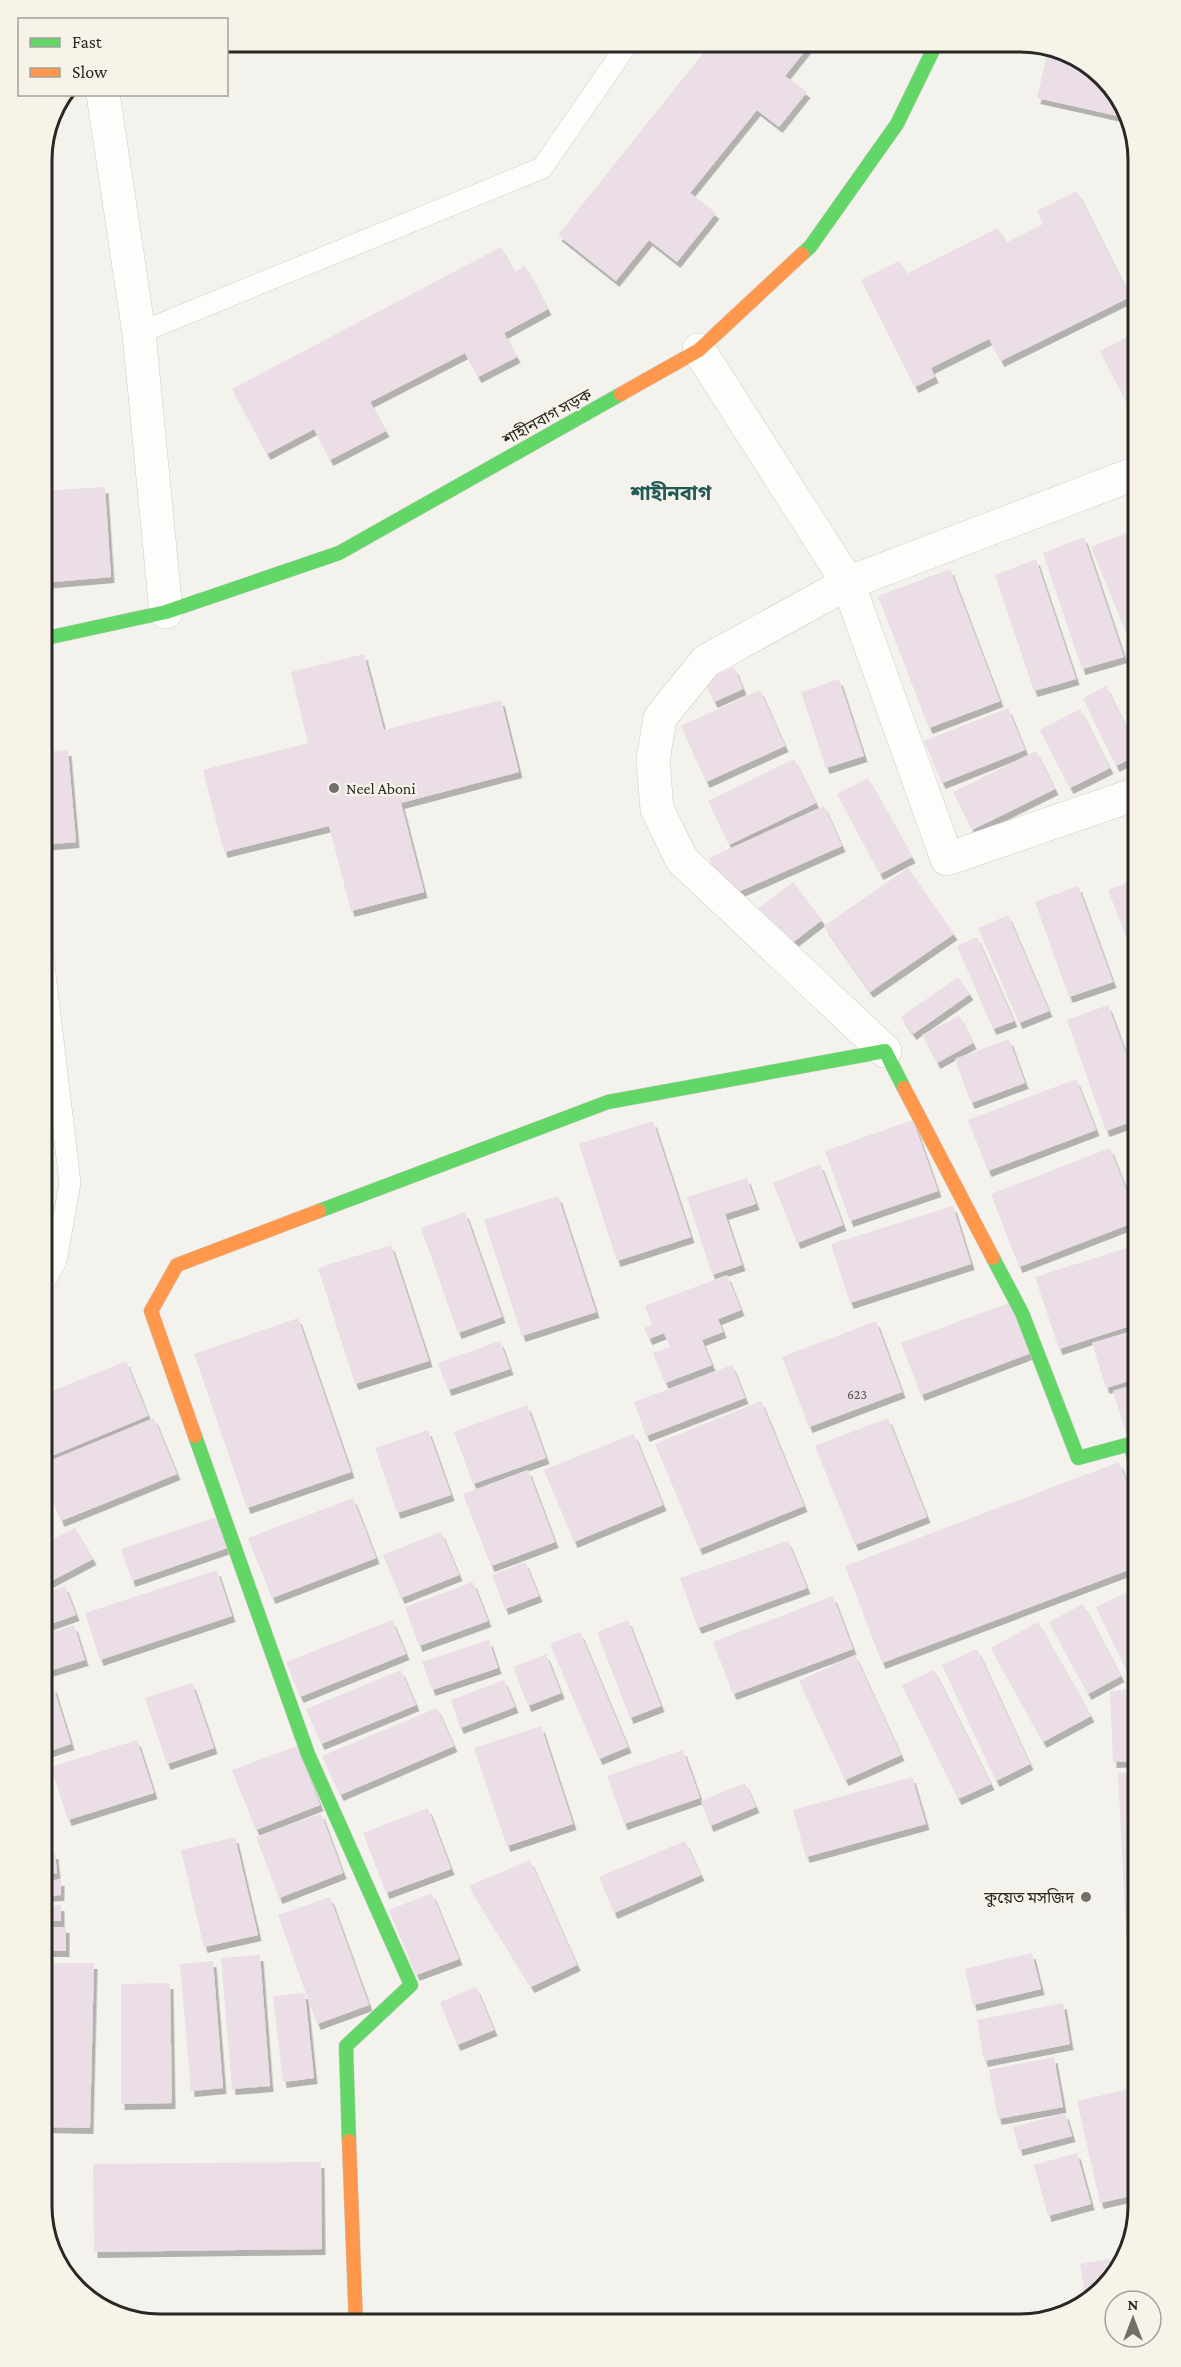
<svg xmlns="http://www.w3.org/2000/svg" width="1181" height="2367" font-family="'Crimson Pro','Noto Sans Bengali',serif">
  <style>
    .building { fill: #ebdee6; filter: url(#shadow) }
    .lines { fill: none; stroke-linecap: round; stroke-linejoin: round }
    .lane-casing { stroke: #cfcdc8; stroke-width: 22 }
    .street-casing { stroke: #cfcdc8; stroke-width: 34 }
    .fast-casing { stroke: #cfcdc8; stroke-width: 15 }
    .slow-casing { stroke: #cfcdc8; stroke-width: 15 }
    .lane { stroke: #fdfdfc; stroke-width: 21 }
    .street { stroke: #fdfdfc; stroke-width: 33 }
    .fast { stroke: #63d668; stroke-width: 14 }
    .slow { stroke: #ff974d; stroke-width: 14 }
    .poi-dot { fill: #706f6a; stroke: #f7f3e9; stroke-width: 2 }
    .labels { text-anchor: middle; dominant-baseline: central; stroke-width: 4.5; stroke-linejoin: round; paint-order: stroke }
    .number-label { font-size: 14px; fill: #5a5654 }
    .street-label { font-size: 16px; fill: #292824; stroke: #f7f3e9 }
    .poi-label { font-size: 16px; fill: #292824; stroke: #f7f3e9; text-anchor: start }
    .quarter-label { font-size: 20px; font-weight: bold; fill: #205b58; stroke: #f7f3e9 }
    .rim { fill: none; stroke: #292824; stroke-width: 3 }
  </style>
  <defs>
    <filter id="shadow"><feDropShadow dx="3.5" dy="6" stdDeviation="0" flood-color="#0004"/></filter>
  </defs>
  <rect width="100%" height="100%" fill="#f4f2ec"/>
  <!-- building -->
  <path class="building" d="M712,42H812L785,76L807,92L779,127L757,110L690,193L716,213L677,262L649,240L616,281L558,235Z
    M1048,50L1093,66L1130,115L1131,119L1037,98Z
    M1077,191L1130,297L1001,361L989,339L931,368L935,377L915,387L861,280L899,261L906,274L998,228L1006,243L1043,224L1037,211Z
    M501,247L514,272L525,266L548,309L504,333L517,357L478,377L465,353L370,402L386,431L330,460L314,429L267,454L232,389Z
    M1135,333L1139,341V427L1100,351Z
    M105,487L111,577L42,583V491Z
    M1139,528V644L1132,647L1091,547Z
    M1084,537L1124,657L1082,669L1043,553Z
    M1036,559L1076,679L1034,691L995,575Z
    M950,569L1000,701L929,728L878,596Z
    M364,654L384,730L501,700L519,772L401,803L424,892L351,911L329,826L224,852L203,770L308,743L291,672Z
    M734,667L743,689L714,702L704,680Z
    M839,679L864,756L826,768L801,692Z
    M1106,686L1139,754L1116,766L1083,698Z
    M760,690L785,746L706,782L681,726Z
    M1008,708L1025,750L942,783L924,741Z
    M1080,709L1110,768L1070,788L1040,730Z
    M68,750L76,842L42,845V752Z
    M1036,751L1055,789L972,830L953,792Z
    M794,759L816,803L729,845L708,801Z
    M868,778L912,857L880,874L837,794Z
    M824,806L842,846L727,897L709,858Z
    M908,868L954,934L870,992L824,926Z
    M1139,877V969L1108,890Z
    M793,882L822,920L787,947L758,909Z
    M1078,886L1113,982L1069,997L1035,902Z
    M1008,915L1049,1011L1019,1023L978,928Z
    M977,937L1014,1021L993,1029L957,946Z
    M958,977L970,994L913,1034L901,1017Z
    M1139,1004V1038L1129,1007Z
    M1108,1005L1139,1089V1119L1106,1131L1067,1020Z
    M959,1016L973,1043L937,1063L922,1035Z
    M1009,1039L1025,1083L971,1103L955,1059Z
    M1076,1079L1096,1130L988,1171L968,1120Z
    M913,1120L938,1191L850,1221L825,1151Z
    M653,1121L691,1237L617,1261L579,1144Z
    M1110,1148L1138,1221L1019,1267L991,1194Z
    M820,1164L843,1225L797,1243L773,1183Z
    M747,1178L756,1204L725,1214L742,1265L712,1275L687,1197Z
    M558,1196L596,1312L522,1336L484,1220Z
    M953,1206L971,1264L850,1303L831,1244Z
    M465,1212L502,1317L458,1333L421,1228Z
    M1139,1244V1323L1059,1349L1035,1277Z
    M391,1245L429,1361L355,1384L318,1268Z
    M727,1275L741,1310L718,1319L723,1332L702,1340L712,1365L665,1383L653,1353L670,1347L664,1333L649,1339L644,1328L652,1325L645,1306Z
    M1011,1302L1031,1353L921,1395L901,1343Z
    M298,1318L351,1472L247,1508L194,1354Z
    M876,1321L902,1392L809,1427L782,1357Z
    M1139,1329V1378L1106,1388L1092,1343Z
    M500,1341L510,1369L448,1390L438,1363Z
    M126,1361L148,1416L42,1460V1395Z
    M732,1365L745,1398L646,1436L634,1402Z
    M1139,1383V1433L1127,1436L1113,1391Z
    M761,1401L804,1506L699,1549L655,1444Z
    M527,1405L546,1458L473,1484L454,1432Z
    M154,1418L177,1474L61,1521L42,1476V1464Z
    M888,1418L927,1517L855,1545L815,1446Z
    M428,1430L451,1495L397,1513L375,1448Z
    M634,1434L663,1505L574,1542L544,1470Z
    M1119,1462L1139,1514V1566L882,1663L845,1566Z
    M528,1470L555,1542L491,1566L463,1494Z
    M353,1498L376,1558L272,1598L248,1538Z
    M220,1516L230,1547L132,1581L121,1549Z
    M75,1528L93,1559L42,1586V1545Z
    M441,1532L459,1575L401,1598L383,1555Z
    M788,1541L807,1588L698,1628L680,1578Z
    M525,1562L539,1596L505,1609L492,1575Z
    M217,1570L232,1616L100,1660L85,1613Z
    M473,1582L488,1621L419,1646L405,1607Z
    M65,1586L76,1615L42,1627V1594Z
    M1127,1592L1139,1617V1683L1134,1686L1096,1607Z
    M833,1596L853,1649L733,1694L713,1642Z
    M1083,1604L1121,1676L1088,1694L1049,1622Z
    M392,1620L406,1654L300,1697L286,1662Z
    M628,1620L661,1706L630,1718L597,1632Z
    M1038,1622L1091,1716L1043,1742L991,1648Z
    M74,1625L85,1660L42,1673V1635Z
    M580,1632L628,1747L599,1759L550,1644Z
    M489,1640L498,1668L432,1690L422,1662Z
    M977,1649L1030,1764L996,1781L942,1665Z
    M546,1654L561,1693L528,1706L513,1667Z
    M855,1655L901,1755L845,1780L799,1681Z
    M401,1670L416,1705L321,1744L306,1709Z
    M934,1670L991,1784L958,1799L902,1685Z
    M504,1680L515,1707L460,1728L451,1700Z
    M192,1683L214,1748L167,1764L145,1698Z
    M53,1686L71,1744L47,1752L42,1735V1690Z
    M1139,1689V1761L1113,1762L1110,1691Z
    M437,1708L454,1746L340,1795L322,1756Z
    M541,1726L573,1824L507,1846L474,1748Z
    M137,1740L154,1793L68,1820L51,1767Z
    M297,1746L320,1805L256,1830L232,1770Z
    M683,1750L700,1798L624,1824L607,1776Z
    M1139,1772V1933L1126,1934L1118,1773Z
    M912,1777L926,1824L806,1857L793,1810Z
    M745,1783L756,1807L710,1826L701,1801Z
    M428,1808L451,1869L386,1893L363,1833Z
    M321,1813L343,1873L279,1898L256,1837Z
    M235,1837L258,1935L204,1947L181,1850Z
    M685,1841L701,1875L614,1913L599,1877Z
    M55,1853L57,1873L42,1875V1854Z
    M530,1860L577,1965L531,1987L469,1886Z
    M61,1880V1895L42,1896V1881Z
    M432,1893L459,1959L416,1975L389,1910Z
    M330,1897L369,2005L317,2024L278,1915Z
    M61,1905V1921H42V1906Z
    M42,1927H66V1951H42Z
    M1032,1953L1041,1989L973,2005L965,1969Z
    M260,1955L270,2086L232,2089L221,1958Z
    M213,1961L223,2088L191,2091L180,1964Z
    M43,1963H94L90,2128L42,2127Z
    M170,1983L172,2103L121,2104V1984Z
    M476,1987L494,2030L457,2045L440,2002Z
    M305,1993L314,2078L283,2082L273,1996Z
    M1063,2003L1070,2044L984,2061L977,2020Z
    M1054,2057L1063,2107L998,2119L989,2070Z
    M1138,2087L1139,2194L1100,2203L1077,2101Z
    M1065,2113L1072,2136L1019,2150L1013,2127Z
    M1077,2153L1091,2204L1048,2216L1034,2165Z
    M321,2162L322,2249L94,2252L93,2164Z
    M1110,2259L1113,2278L1086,2299L1080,2264Z
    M252,2317L342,2318V2325H252Z"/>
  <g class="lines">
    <!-- lane casing -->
    <g class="lane-casing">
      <path id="lane" d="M139,333L542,168L629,42
        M42,1286L56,1261L70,1183L42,948"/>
    </g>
    <!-- street casing -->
    <g class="street-casing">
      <path id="street" d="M103,94L139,333L166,612
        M699,350L848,583L947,859L1139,793
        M885,1051L682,860L657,809L653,760L660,718L706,661L848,583L1139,472"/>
    </g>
    <!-- fast casing -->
    <g class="fast-casing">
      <path id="fast" d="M802,254L810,247L897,124L937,42
        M42,639L166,612L339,553L621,394
        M319,1211L608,1102L885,1051L904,1088
        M993,1258L1022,1313L1078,1458L1130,1444L1139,1474
        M195,1436L308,1754L411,1985L346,2046L349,2141"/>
    </g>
    <!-- slow casing -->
    <g class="slow-casing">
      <path id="slow" d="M621,394L699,350L802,254
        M904,1088L993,1258
        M195,1436L151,1311L177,1265L319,1211
        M349,2141L356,2325"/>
    </g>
    <!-- lane -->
    <use href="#lane" class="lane"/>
    <!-- street -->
    <use href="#street" class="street"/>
    <!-- fast -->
    <use href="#fast" class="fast"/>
    <!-- slow -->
    <use href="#slow" class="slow"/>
  </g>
  <!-- markers -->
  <g class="poi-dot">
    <circle cx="334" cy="788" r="6"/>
    <circle cx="1086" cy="1897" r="6"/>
  </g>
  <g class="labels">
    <!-- number labels -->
    <g class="number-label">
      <text x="857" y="1394">623</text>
    </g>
    <!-- street labels -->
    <g class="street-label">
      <text transform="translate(547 417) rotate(-29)">শাহীনবাগ সড়ক</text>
    </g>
    <!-- poi labels -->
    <g class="poi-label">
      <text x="346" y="788">Neel Aboni</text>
      <text x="1074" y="1897" text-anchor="end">কুয়েত মসজিদ</text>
    </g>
    <!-- quarter labels -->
    <g class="quarter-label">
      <text x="671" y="493">শাহীনবাগ</text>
    </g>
  </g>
  <!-- crop -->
  <path d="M0 0H1181V2367H0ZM160 52H1020A108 108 0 0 1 1128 160V2206A108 108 0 0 1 1020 2314H160A108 108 0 0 1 52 2206V160A108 108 0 0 1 160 52Z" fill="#f7f3e9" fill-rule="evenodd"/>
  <path class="rim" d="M160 52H1020A108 108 0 0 1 1128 160V2206A108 108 0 0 1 1020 2314H160A108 108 0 0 1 52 2206V160A108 108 0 0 1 160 52Z"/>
  <!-- legend -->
  <rect x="18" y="18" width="210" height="78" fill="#f7f3e9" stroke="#a5a29a" stroke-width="1.5"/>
  <rect x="30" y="38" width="30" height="9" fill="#63d668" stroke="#a5a29a" stroke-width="1.5"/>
  <text x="72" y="48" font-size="18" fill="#292824">Fast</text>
  <rect x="30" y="68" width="30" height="9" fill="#ff974d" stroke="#a5a29a" stroke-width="1.5"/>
  <text x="72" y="78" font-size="18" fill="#292824">Slow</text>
  <!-- north arrow -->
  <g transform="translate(1133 2319)"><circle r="28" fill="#f7f3e9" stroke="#a5a29a" stroke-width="1.5"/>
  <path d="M0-4.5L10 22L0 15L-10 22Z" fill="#706f6a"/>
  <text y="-9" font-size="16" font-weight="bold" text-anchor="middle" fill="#292824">N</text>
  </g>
</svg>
